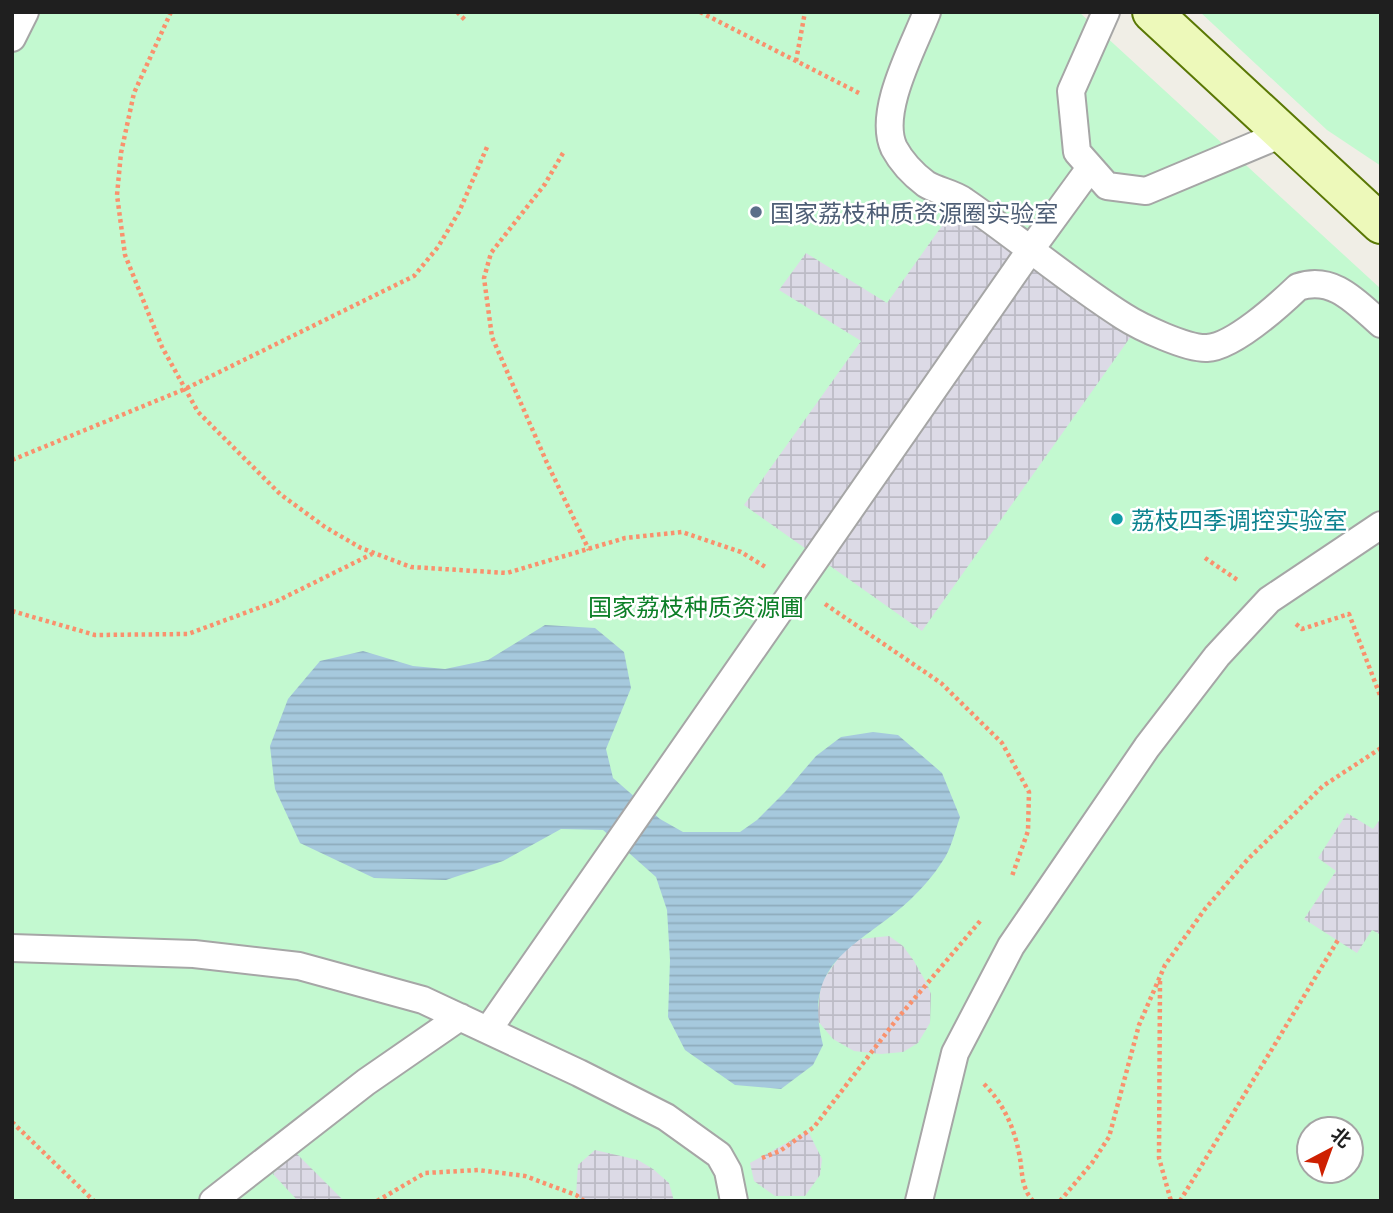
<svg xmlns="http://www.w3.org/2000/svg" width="1393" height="1213" font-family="Lato,'Noto Sans SC',sans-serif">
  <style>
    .park { fill: #c3f9d0; fill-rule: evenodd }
    .plaza { fill: url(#plaza-grid) }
    .water { fill: url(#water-rules) }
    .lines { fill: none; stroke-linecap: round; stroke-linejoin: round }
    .lane-casing { stroke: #a6a6a6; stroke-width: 30 }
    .secondary-casing { stroke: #5a7805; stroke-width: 42 }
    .path { stroke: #f9916d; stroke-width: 4.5; stroke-dasharray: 3.5 3.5; stroke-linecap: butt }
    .lane { stroke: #fff; stroke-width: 26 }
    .secondary { stroke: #edf9ba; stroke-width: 38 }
    .service-dot { fill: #5c6f8a; stroke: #fff; stroke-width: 2.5 }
    .culture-dot { fill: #0f9aa8; stroke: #fff; stroke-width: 2.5 }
    .labels { text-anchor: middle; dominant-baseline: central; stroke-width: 5; stroke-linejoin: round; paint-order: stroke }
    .service-label { font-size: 24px; fill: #4e5e75; stroke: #fff; text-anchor: start }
    .culture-label { font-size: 24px; fill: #0d838f; stroke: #fff; text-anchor: start }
    .park-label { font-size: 24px; fill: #0c7f27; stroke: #fff }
  </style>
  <defs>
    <pattern id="plaza-grid" width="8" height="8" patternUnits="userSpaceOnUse" patternTransform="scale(1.75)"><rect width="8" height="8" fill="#dcdae6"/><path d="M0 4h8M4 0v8" fill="none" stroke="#bcbbc5"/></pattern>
    <pattern id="water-rules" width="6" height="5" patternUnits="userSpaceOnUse" patternTransform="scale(1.75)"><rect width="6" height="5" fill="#a6c9dd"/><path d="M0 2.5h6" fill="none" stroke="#8eacbd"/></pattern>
  </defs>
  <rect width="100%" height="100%" fill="#f0eee6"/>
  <!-- park -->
  <path class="park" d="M12,12H1079L1381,289V1201H12ZM1309,1129H1351V1171H1309Z
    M1200,12H1381V166L1327,130Z"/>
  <!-- plaza -->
  <path class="plaza" d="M961,199L1139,325L922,631L744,505L861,341L779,290L806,253L887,303Z
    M1347,813L1373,829L1381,818V935L1372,930L1357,953L1304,919L1336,871L1318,858Z
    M889,936L903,946L914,961L927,984L931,994L930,1023L918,1043L903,1052L881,1054L854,1051L833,1039L817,1020L821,983L844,950L860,939Z
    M808,1131L822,1159L820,1175L805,1196H775L754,1181L750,1163Z
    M595,1150L638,1160L653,1169L669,1183L674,1201H584L576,1195L578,1165Z
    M295,1152L344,1201H298L273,1174Z"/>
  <!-- water -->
  <path class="water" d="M545,625L595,628L624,652L631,688L606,749L613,778L660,819L683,832H740L757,820L785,792L816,756L841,737L873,732L898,735L942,773L960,817C955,831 951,850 942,862C934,875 922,888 911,899C859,948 801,958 823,1045L813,1065L781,1089L735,1085L685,1050L668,1017L670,960L667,910L656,877L603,830L561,829L503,861L446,880L374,878L300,843L275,789L270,746L288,699L320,661L363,651L413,666L445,669L488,660Z"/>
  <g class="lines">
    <!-- lane casing -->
    <g class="lane-casing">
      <path id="lane" d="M927,12C914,46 877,112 894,148C901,161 914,175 926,184C937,191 953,193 964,201C1018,238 1068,281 1123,316C1140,327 1187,349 1207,348C1233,347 1278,306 1298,287C1333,275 1356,302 1381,324
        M1106,12L1071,91L1077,152L1107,186L1146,191L1282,134
        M12,38L25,12
        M12,948L194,954L299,966L423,1000L579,1073L666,1117L719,1155L728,1171L734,1201
        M488,1030L1031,249L1090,168
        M213,1201L366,1082L460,1017
        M919,1201L955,1053L1011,946L1147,747L1217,656L1269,600L1381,525"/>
    </g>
    <!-- secondary casing -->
    <g class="secondary-casing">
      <path id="secondary" d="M1152,12L1381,224"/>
    </g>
    <!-- path -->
    <path class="path" d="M171,12L134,93L121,153L117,195L125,255L162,347L198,412L280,494L325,527L361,548L411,567L507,573L625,538L682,532L741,552L767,568
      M457,12L466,21
      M700,12L859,93
      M796,61L805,12
      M563,153L545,184L491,253L484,278L492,337L547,463L589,550
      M12,460L185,389L414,276L438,247L459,212L487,147
      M1205,558L1239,581
      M825,604L941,683L1002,743L1029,792L1028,831L1012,876
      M12,611L95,635L188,634L277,601L372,554
      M1296,624L1302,629L1349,614L1381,698
      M1160,981L1159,1158L1171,1201
      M984,1084C1003,1103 1014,1127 1019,1153C1023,1171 1020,1186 1033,1201
      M12,1122L94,1201
      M762,1158L780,1151L814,1127L897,1019L981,920
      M377,1201L425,1173L478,1170L525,1176L576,1195L584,1201
      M1060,1201L1092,1163L1109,1137L1139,1025L1165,965L1205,909L1248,859L1323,786L1381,748
      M1180,1201L1338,940"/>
    <!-- lane -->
    <use href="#lane" class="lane"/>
    <!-- secondary -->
    <use href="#secondary" class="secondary"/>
  </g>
  <!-- markers -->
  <circle class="service-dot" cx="756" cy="212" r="7"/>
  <circle class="culture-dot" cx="1117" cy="519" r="7"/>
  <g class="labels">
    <!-- service labels -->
    <g class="service-label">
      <text x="770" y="212">国家荔枝种质资源圈实验室</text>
    </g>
    <!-- culture labels -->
    <g class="culture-label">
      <text x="1131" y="519">荔枝四季调控实验室</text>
    </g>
    <!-- park labels -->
    <g class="park-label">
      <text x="696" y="606">国家荔枝种质资源圃</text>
    </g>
  </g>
  <!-- border -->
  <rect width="1393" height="1213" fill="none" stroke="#1f1f1f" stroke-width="28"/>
  <!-- north arrow -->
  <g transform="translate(1330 1150) rotate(41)"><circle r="33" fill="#ffffff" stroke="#a5a5a5" stroke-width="2"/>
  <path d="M0-5L12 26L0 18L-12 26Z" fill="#ce2001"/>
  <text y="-10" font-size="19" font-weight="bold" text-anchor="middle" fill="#1f1f1f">北</text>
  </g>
</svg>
